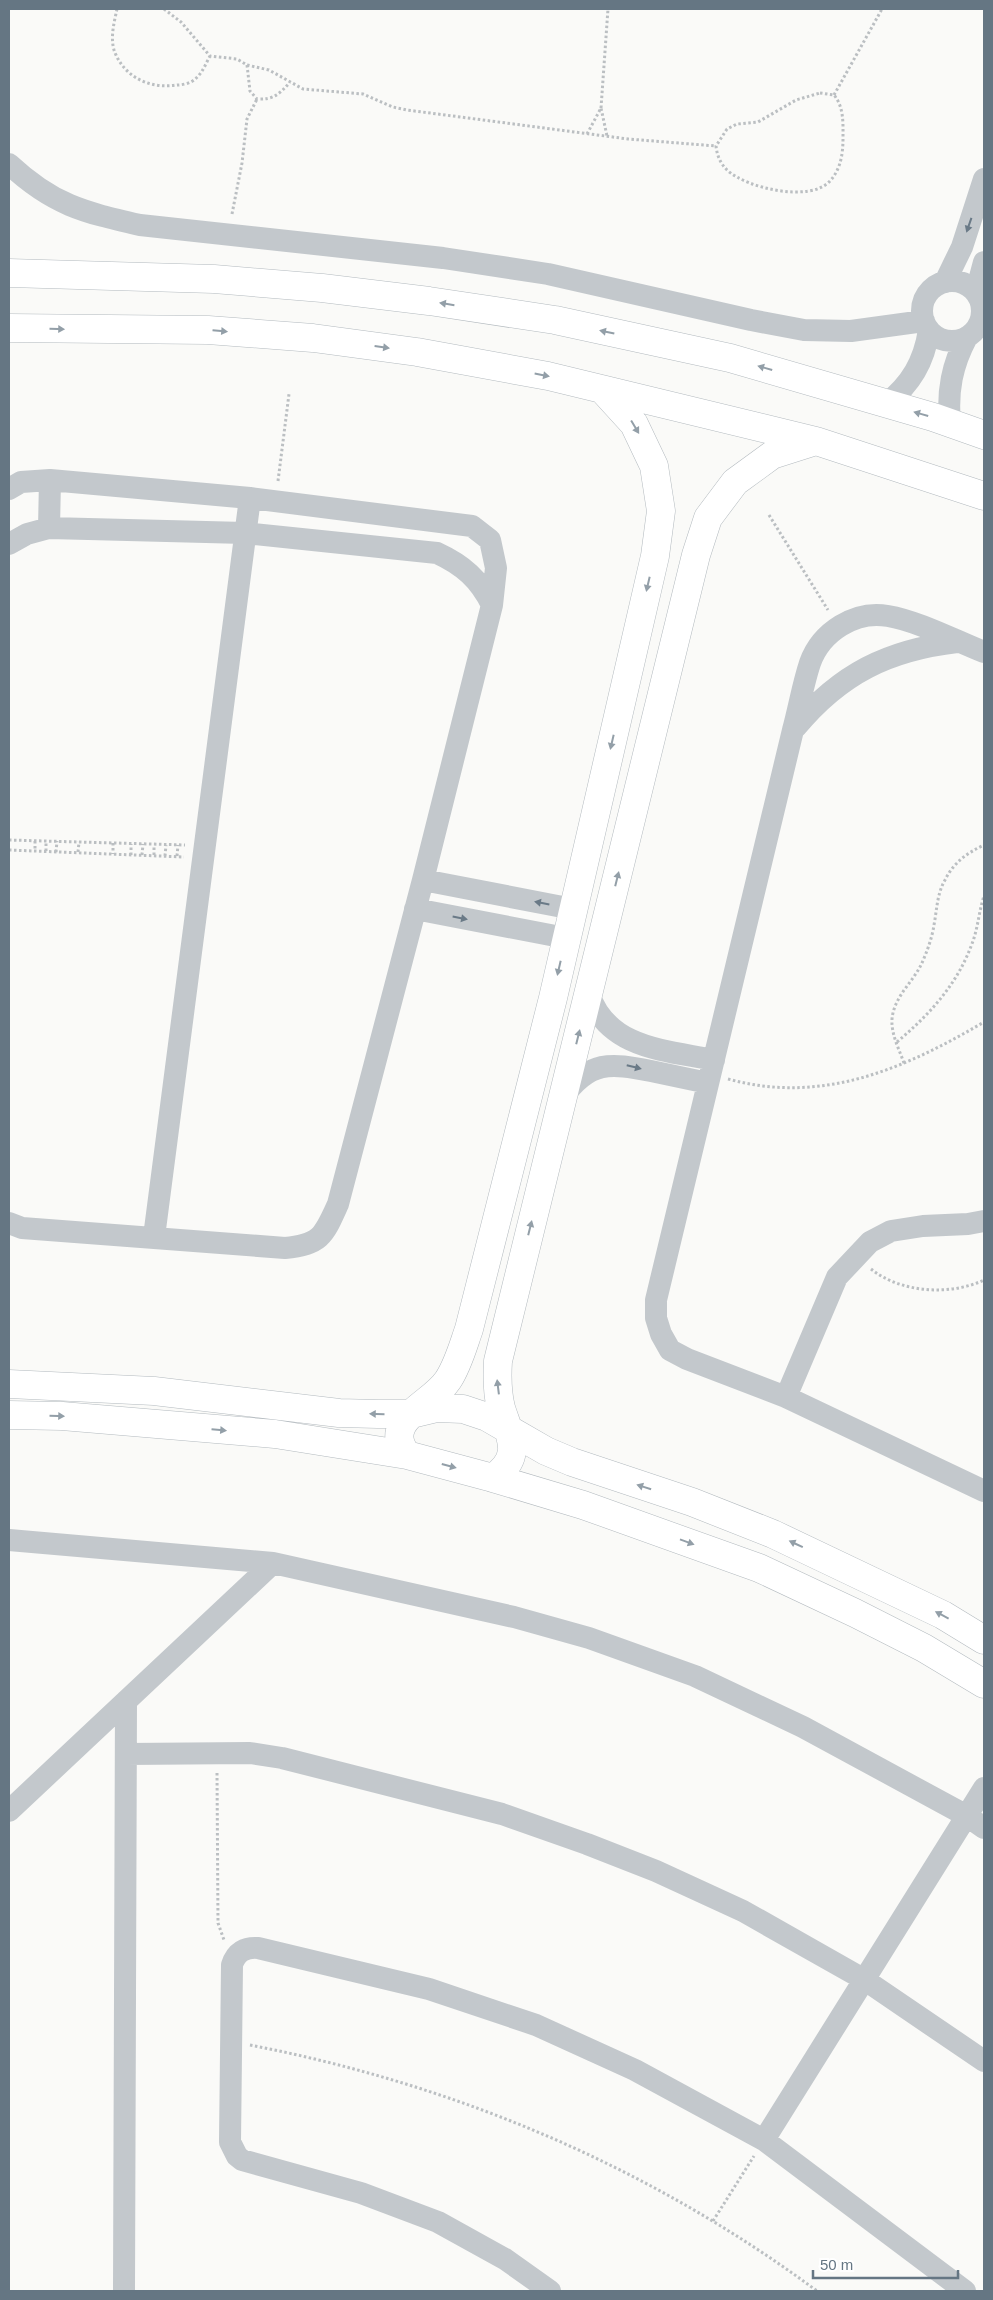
<svg xmlns="http://www.w3.org/2000/svg" width="993" height="2300" font-family="Helvetica,sans-serif">
  <style>
    .lines { fill: none; stroke-linecap: round; stroke-linejoin: round }
    .secondary-casing { stroke: #b3babf; stroke-width: 29 }
    .path { stroke: #bbbfc2; stroke-width: 3; stroke-dasharray: 2.5 2.5; stroke-linecap: butt }
    .street { stroke: #c3c8cc; stroke-width: 22 }
    .secondary { stroke: #fff; stroke-width: 28 }
    .oneway { fill: #6a7a87 }
    .oneway2 { fill: #939fa8 }
  </style>
  <rect width="100%" height="100%" fill="#fafaf8"/>
  <g class="lines">
    <!-- secondary casing -->
    <g class="secondary-casing">
      <path id="secondary" d="M9,273L214,279L322,288L429,301L555,320L730,358L933,417L984,435
        M9,328L208,330L313,338L417,352L548,376L816,441L984,496
        M9,1384L154,1391L339,1413L378,1414H412L437,1408L463,1409L487,1417L546,1451L572,1462L692,1502L773,1534L943,1615L984,1640
        M9,1415L62,1416L275,1434L407,1455L493,1478L583,1505L759,1568L855,1613L924,1648L984,1684
        M407,1455C380,1420 432,1405 448,1380C458,1365 463,1346 469,1329L553,998L655,556L661,511L654,466L634,424L603,390
        M493,1478C524,1456 510,1437 501,1408C497,1392 497,1377 498,1361L696,555L708,518L735,482L772,455L816,441"/>
    </g>
    <!-- path -->
    <path class="path" d="M117,9C114,23 109,41 116,55C127,79 152,89 177,85C183,85 191,83 195,79C202,74 206,63 210,56
      M164,9L181,22L210,56L237,59L247,65L269,70L303,89L363,94L393,107L407,110L628,139L716,146
      M247,65L250,91L257,99C273,100 280,94 290,82
      M820,93L834,95C844,107 843,123 843,138C843,153 841,169 830,181C810,203 746,188 727,170C720,163 717,155 716,146L727,129L737,124L758,122L796,100Z
      M834,95L882,9
      M601,108L608,9
      M587,134L601,108L607,136
      M232,214L242,163L247,119L257,99
      M278,481L289,394
      M769,515L828,610
      M9,840L185,845
      M35,841V851
      M113,843V854
      M9,850L184,857
      M46,851V841
      M56,852L57,841
      M78,852L79,842
      M131,855V844
      M142,855L143,844
      M154,855V845
      M165,856L166,845
      M177,856L178,845
      M897,1042C930,1014 958,984 973,941C978,927 979,911 984,896
      M904,1063C899,1049 891,1034 892,1019C894,997 912,983 921,965C927,952 932,938 934,925C937,909 937,894 945,880C954,862 967,853 984,845
      M728,1079C822,1105 904,1069 984,1022
      M871,1269C901,1293 950,1296 984,1280
      M217,1773L218,1923L224,1940
      M250,2045C456,2085 648,2166 817,2291
      M713,2221L754,2156"/>
    <!-- street -->
    <path class="street" d="M9,164C53,205 83,212 140,225L443,258L548,274L751,320L804,330L851,331L924,321
      M922 311a30 30 0 1 1 60 0a30 30 0 1 1-60 0Z
      M945,282L962,247L984,179
      M976,292L984,262
      M886,404C911,384 924,362 929,330
      M950,423C947,391 952,365 967,337
      M9,489L21,482L50,480L250,498L472,526L490,540L496,568L492,605L423,880L338,1204C324,1235 321,1245 285,1248L22,1228L9,1223
      M49,528L50,480
      M9,544L27,534L49,528L245,533L437,553C463,565 479,579 492,605
      M984,652C956,641 918,621 888,616C855,610 821,632 810,663C803,684 799,708 793,730L656,1300V1318L661,1334L670,1350L687,1359L786,1397L984,1491
      M796,727C840,674 888,650 957,642
      M423,880L573,909
      M415,909L566,938
      M589,994C608,1049 665,1050 714,1060
      M563,1097C590,1060 610,1063 651,1071C670,1075 689,1079 708,1083
      M154,1237L250,498
      M786,1397L837,1277L870,1242L891,1231L923,1226L968,1224L984,1221
      M9,1540L273,1563L514,1617L589,1638L695,1676L803,1727L967,1816L984,1828
      M126,1754L250,1753L282,1758L502,1814L587,1844L656,1871L743,1911L865,1980L984,2061
      M9,1811L273,1563
      M764,2140L984,1788
      M124,2291L126,1701
      M550,2291L505,2259L438,2222L361,2193L242,2160L237,2156L230,2142L232,1965C236,1952 245,1947 258,1948L429,1989L536,2025L635,2070L764,2140L965,2291"/>
    <!-- secondary -->
    <use href="#secondary" class="secondary"/>
  </g>
  <!-- one-way arrows -->
  <defs><path id="oneway-solid" d="M-6-.8H1V-3.2L6.5 0L1 3.2V.8H-6Z" transform="scale(1.25)"/></defs>
  <g class="oneway">
    <use href="#oneway-solid" transform="translate(969 225) rotate(109)"/>
    <use href="#oneway-solid" transform="translate(542 903) rotate(-169)"/>
    <use href="#oneway-solid" transform="translate(460 918) rotate(11)"/>
    <use href="#oneway-solid" transform="translate(634 1067) rotate(14)"/>
  </g>
  <g class="oneway2">
    <use href="#oneway-solid" transform="translate(447 304) rotate(-171)"/>
    <use href="#oneway-solid" transform="translate(57 329) rotate(1)"/>
    <use href="#oneway-solid" transform="translate(220 331) rotate(5)"/>
    <use href="#oneway-solid" transform="translate(607 332) rotate(-168)"/>
    <use href="#oneway-solid" transform="translate(382 347) rotate(8)"/>
    <use href="#oneway-solid" transform="translate(765 368) rotate(-164)"/>
    <use href="#oneway-solid" transform="translate(542 375) rotate(11)"/>
    <use href="#oneway-solid" transform="translate(921 414) rotate(-164)"/>
    <use href="#oneway-solid" transform="translate(635 427) rotate(59)"/>
    <use href="#oneway-solid" transform="translate(648 584) rotate(103)"/>
    <use href="#oneway-solid" transform="translate(612 742) rotate(103)"/>
    <use href="#oneway-solid" transform="translate(617 879) rotate(-76)"/>
    <use href="#oneway-solid" transform="translate(559 968) rotate(103)"/>
    <use href="#oneway-solid" transform="translate(578 1037) rotate(-76)"/>
    <use href="#oneway-solid" transform="translate(530 1228) rotate(-76)"/>
    <use href="#oneway-solid" transform="translate(498 1387) rotate(-97)"/>
    <use href="#oneway-solid" transform="translate(377 1414) rotate(-179)"/>
    <use href="#oneway-solid" transform="translate(57 1416) rotate(2)"/>
    <use href="#oneway-solid" transform="translate(219 1430) rotate(5)"/>
    <use href="#oneway-solid" transform="translate(449 1466) rotate(15)"/>
    <use href="#oneway-solid" transform="translate(644 1487) rotate(-162)"/>
    <use href="#oneway-solid" transform="translate(687 1542) rotate(20)"/>
    <use href="#oneway-solid" transform="translate(796 1544) rotate(-155)"/>
    <use href="#oneway-solid" transform="translate(942 1615) rotate(-152)"/>
  </g>
  <!-- border -->
  <rect width="993" height="2300" fill="none" stroke="#657683" stroke-width="20"/>
  <!-- scale -->
  <path d="M813 2270v8h145v-8" fill="none" stroke="#657683" stroke-width="2.5"/>
  <text x="820" y="2270" font-size="15" fill="#657683" stroke="#ffffff" stroke-width="4" paint-order="stroke">50 m</text>
</svg>
